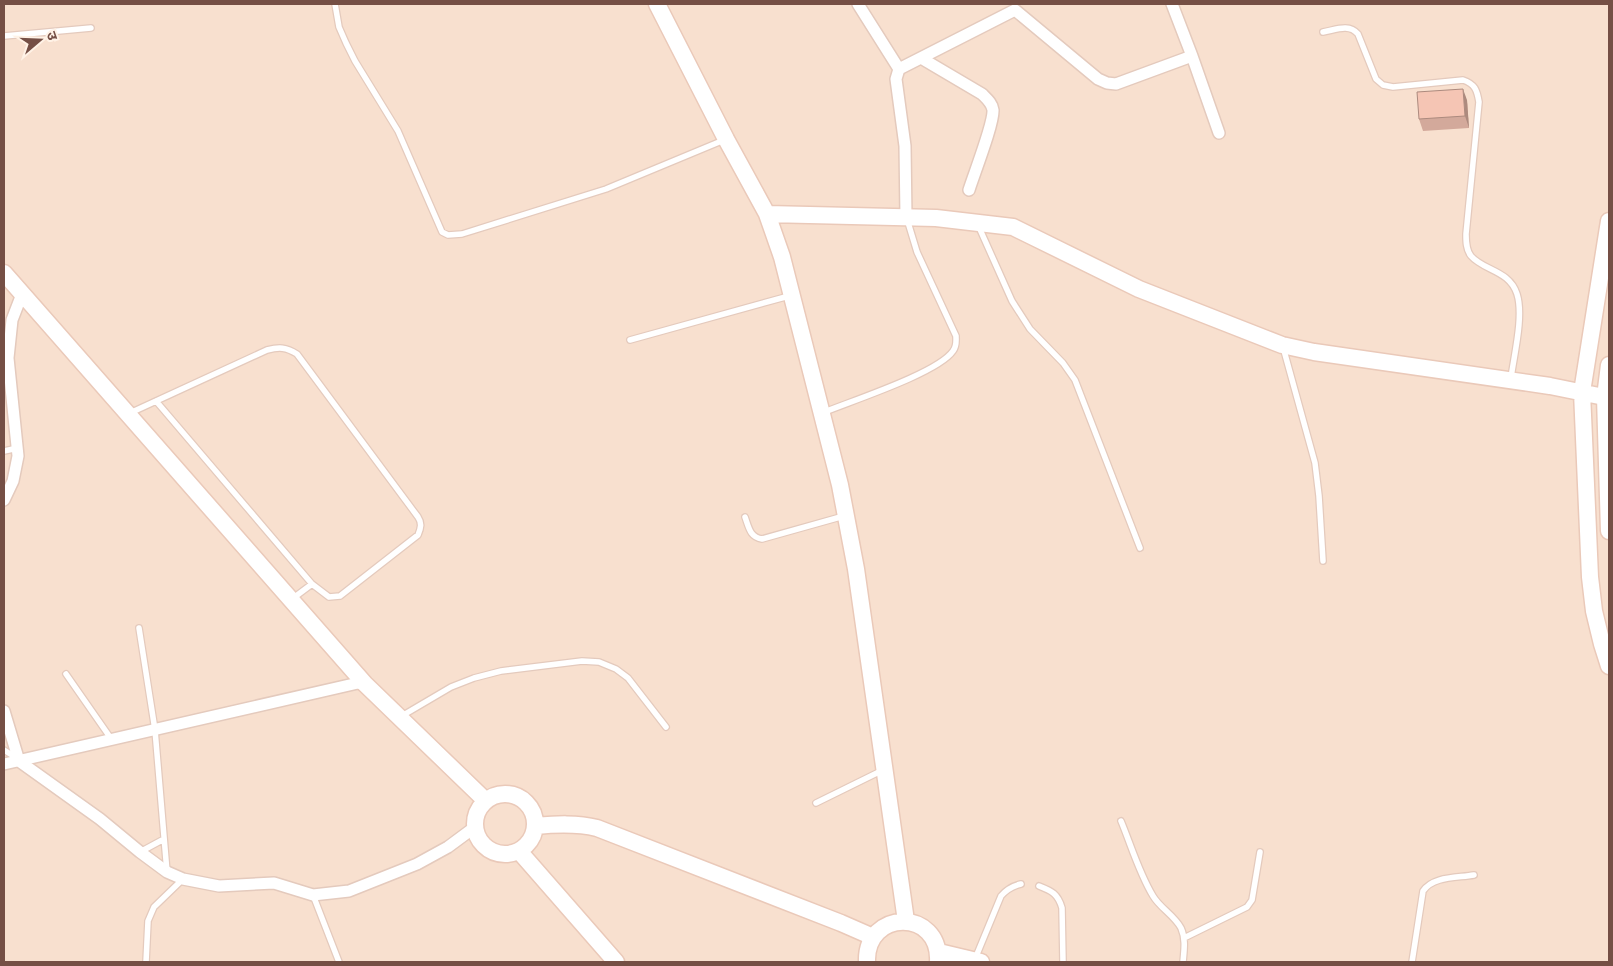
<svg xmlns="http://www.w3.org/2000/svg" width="1613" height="966" font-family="Jost,'Noto Sans Devanagari',sans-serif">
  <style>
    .residential { fill: #f8e0cf }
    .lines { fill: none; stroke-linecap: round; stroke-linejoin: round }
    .lane-casing { stroke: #e4cabd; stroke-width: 8 }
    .street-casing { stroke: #e4cabd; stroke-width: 14 }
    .secondary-casing { stroke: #eac9b9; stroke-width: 19 }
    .lane { stroke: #fff; stroke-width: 5.5 }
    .street { stroke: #fff; stroke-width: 11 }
    .secondary { stroke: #fff; stroke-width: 16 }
    .wall { fill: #d3a99b }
    .shaded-wall { fill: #ac8a7e }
    .building { fill: #f5c5b4; stroke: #ac8a7e }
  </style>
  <rect width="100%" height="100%" fill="#feedde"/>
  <!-- residential -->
  <path class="residential" d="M4,4H1609V962H4Z"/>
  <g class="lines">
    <!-- lane casing -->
    <g class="lane-casing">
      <path id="lane" d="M335,4L339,27L346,43L355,61L398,131L442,232L448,235L462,234L606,189L724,140
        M1323,32C1335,30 1349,23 1358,34L1376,79L1383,85L1393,87L1463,80C1475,84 1477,90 1479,102L1466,234C1466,241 1466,250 1471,256C1484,271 1509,270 1517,294C1524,316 1514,355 1511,378
        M4,36L91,28
        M978,225L1012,301L1030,329L1063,363L1075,380L1140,548
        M630,340L789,296
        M1283,347L1315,463L1319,496L1323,561
        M156,401L312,584
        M130,413L267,350C279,347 286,347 297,354L418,517C422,523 421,528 418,535L340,596L329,597L312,584L292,599
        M822,413C851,401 938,373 953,351C957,346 956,341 956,336L917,252L907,219
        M4,451L18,448
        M745,517C749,528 750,537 762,539L844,516
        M139,628L155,730L167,872
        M66,674L112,740
        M400,717L451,687L474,678L501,671L582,661L599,662L616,669L628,678L666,727
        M4,750L18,759
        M816,803L883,770
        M1121,821C1131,845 1139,873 1153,896C1160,908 1174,915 1181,928C1186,939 1184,951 1183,962
        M140,852L164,839
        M1039,886C1052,891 1058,894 1062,908L1063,962
        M313,895L339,962
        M1184,938L1247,907L1252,900L1260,852
        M975,959L1001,896C1007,889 1012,886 1021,884
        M146,962L148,921L154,907L183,879
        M1412,962L1423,891C1433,876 1457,878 1474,875"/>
    </g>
    <!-- street casing -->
    <g class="street-casing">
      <path id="street" d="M858,4L899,69
        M1192,56L1219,133
        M921,58L982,94C987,99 992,103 993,110C994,123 974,174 969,190
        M906,217L905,146L896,79L899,69L1015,10L1098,79L1107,83L1116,84L1192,56L1172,4
        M4,500L13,481L18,456L8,358L12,320L22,294
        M4,711L19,761L100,819L140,852L167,872L183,879L219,886L274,883L313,895L349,891L417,864L448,847L475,827
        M4,764L358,683L365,684"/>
    </g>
    <!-- secondary casing -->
    <g class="secondary-casing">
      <path id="secondary" d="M657,4L726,139L767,214L782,257L840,485L856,569L906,921
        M767,214L936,218L1013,227L1139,289L1282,345L1314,352L1550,386L1609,398
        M1609,221L1582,392L1590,577L1594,611L1602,644L1609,666
        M4,273L365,684L486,801
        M1609,365L1605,397L1609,531
        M475 824a30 30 0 1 1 60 0a30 30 0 1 1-60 0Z
        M536,826C557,824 577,823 597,828L841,923L873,937
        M519,851L616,962
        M939,952L981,962
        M867,962C865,909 941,908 938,962"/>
    </g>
    <!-- lane -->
    <use href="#lane" class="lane"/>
    <!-- street -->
    <use href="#street" class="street"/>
    <!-- secondary -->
    <use href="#secondary" class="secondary"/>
  </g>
  <!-- wall -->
  <path class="wall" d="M1467,100L1469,128L1423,131L1419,119Z"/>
  <!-- shaded-wall -->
  <path class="shaded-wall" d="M1463,89L1467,100L1469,128L1465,116Z"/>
  <!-- building -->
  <path class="building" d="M1463,89L1465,116L1419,119L1417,92Z"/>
  <!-- border -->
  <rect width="1613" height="966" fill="none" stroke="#754f45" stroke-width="10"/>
  <!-- north arrow -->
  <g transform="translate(40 40) rotate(71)" stroke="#fff2e6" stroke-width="4" paint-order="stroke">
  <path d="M0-4L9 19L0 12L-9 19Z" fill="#754f45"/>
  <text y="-8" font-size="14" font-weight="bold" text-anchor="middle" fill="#754f45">उ</text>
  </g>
</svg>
